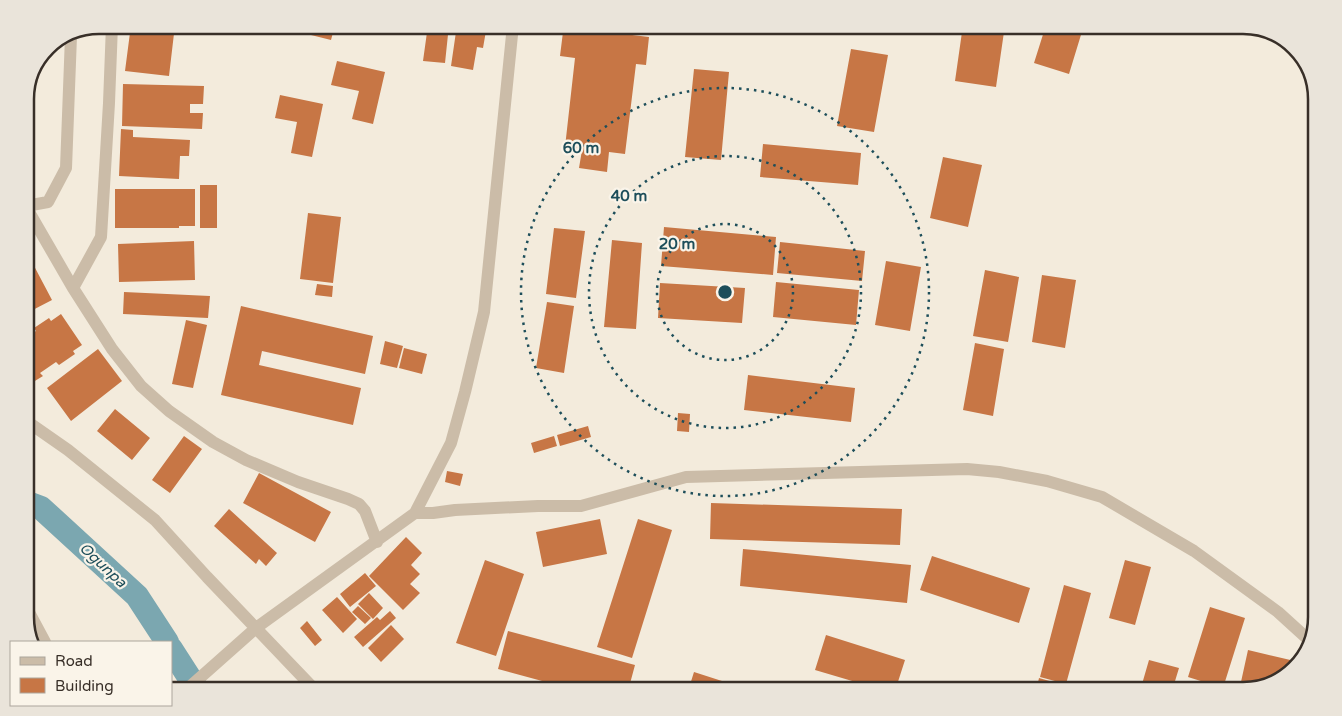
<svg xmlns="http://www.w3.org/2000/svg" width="1342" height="716" font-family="'Varela Round',sans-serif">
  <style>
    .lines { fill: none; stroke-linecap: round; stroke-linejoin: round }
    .canal { stroke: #7ba7b0; stroke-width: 24 }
    .building { fill: #c77645 }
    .minor { stroke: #cbbca8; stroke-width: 12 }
    .ring { fill: none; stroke: #1d4e5a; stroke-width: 2.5; stroke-dasharray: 2.5 5 }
    .labels { text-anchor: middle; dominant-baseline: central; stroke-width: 4.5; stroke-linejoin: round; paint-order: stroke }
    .water-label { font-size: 15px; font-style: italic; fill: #1d4e5a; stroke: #faf4e9 }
    .rim { fill: none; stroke: #382f28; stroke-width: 2.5 }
    .centre { fill: #1d4e5a; stroke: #faf4e9; stroke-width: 2.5 }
    .ring-label { font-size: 15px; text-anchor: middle; font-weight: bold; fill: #1d4e5a; stroke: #faf4e9; stroke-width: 4.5; stroke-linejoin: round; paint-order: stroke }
  </style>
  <rect width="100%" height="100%" fill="#f3ebdc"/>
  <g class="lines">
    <!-- canal -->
    <path class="canal" d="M25,502L41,508L137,596L167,642
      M171,649L198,691"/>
  </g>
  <!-- building -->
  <path class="building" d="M131,25H175L169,76L125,71Z
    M314,25H335L331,40L311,35Z
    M428,25H449L445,63L423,61Z
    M457,25H487L483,48L477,47L473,70L451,66Z
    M963,25H1005L996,87L955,81Z
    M1046,25H1084L1069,74L1034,63Z
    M582,29L649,37L646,65L636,64L625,154L609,152L607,172L579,168L582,150L565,147L575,58L560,56L563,32L581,35Z
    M851,49L888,55L874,132L837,126Z
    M337,61L385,72L373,124L352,119L359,91L331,85Z
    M694,69L729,72L721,160L685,157Z
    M123,84L204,86L203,104H190V113H203L202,129L122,126Z
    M280,95L323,104L312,157L291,153L297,122L275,118Z
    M121,129L133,130V137L190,140L189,156H180L179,179L119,176Z
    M763,144L861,153L858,185L760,177Z
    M943,157L982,165L968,227L930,218Z
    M200,185H217V228H200Z
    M115,189H195V226H179V228H115Z
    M308,213L341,217L333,283L300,279Z
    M664,227L776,237L773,275L661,266Z
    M554,228L585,231L576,298L546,294Z
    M612,240L642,243L636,329L604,327Z
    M194,241L195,280L119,282L118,244Z
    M780,242L865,251L862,281L777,273Z
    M886,261L921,267L910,331L875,325Z
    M33,264L52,300L25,314V269Z
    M985,270L1019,277L1008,342L973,336Z
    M1042,275L1076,280L1065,348L1032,342Z
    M776,282L859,290L856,325L773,317Z
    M660,283L745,288L742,323L658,318Z
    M317,284L333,286L332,297L315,295Z
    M124,292L210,296L208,318L123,314Z
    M547,302L574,306L564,373L536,368Z
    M241,306L373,336L365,374L262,351L259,365L361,388L353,425L221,395Z
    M61,314L82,345L73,351L75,354L59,365L56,362L40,373L43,376L25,387V338L36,331L34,328L49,318L51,321Z
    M186,320L207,325L193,388L172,384Z
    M385,341L403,346L397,368L380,364Z
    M975,343L1004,349L993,416L963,410Z
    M404,348L427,354L422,374L399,368Z
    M98,349L122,381L71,421L47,388Z
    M748,375L855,388L851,422L744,410Z
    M115,409L150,438L132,460L97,431Z
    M678,413L690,414L689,432L677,431Z
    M588,426L591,437L560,446L557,435Z
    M184,436L202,449L170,493L152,480Z
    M554,436L557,446L534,453L531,443Z
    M447,471L463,474L460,486L445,482Z
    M259,473L331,512L315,542L243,503Z
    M711,503L902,509L900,545L710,539Z
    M229,509L277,553L266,566L259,559L256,564L214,526Z
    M600,519L607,554L543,567L536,532Z
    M638,519L672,530L632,658L597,647Z
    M406,537L422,553L411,565L420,574L410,584L420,593L403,610L369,576Z
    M743,549L911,565L907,603L740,586Z
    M932,556L1030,588L1019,623L920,590Z
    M485,560L524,574L496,656L456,643Z
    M1125,560L1151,567L1135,625L1109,618Z
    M365,573L376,586L350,607L340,594Z
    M1064,585L1091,593L1066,684L1040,677Z
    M369,593L383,608L373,619L358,604Z
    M337,597L357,619L343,633L322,610Z
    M358,606L371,618L365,624L352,612Z
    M1210,607L1245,618L1223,688L1188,677Z
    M390,611L396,618L363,647L354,637L377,617L380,620Z
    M307,621L322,640L315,646L300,628Z
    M391,625L404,639L381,662L368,648Z
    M508,631L635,665L628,691H579L498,669Z
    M826,635L905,660L895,691H886L815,670Z
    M1248,650L1299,662L1284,679L1244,691H1239Z
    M1149,660L1179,668L1172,691H1140Z
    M694,672L753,691H688Z
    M1039,678L1067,686L1066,691H1036Z"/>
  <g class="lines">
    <!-- minor -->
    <path class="minor" d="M25,205L73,288L112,349L141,386L169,411L213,442L246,460L298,482L348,499L359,504L365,511L377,542
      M26,206L48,202L66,168L71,36
      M73,288L101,237L109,103L112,25
      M25,420L68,450L155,520L207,577L316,691
      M415,513L451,443L465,392L484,312L513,25
      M25,609L30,614L45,642
      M185,691L256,628L415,513H433L455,510L538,506H581L686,477L967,469L999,472L1047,481L1102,497L1194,551L1278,612L1311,642"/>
  </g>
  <!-- distance rings -->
  <g class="ring">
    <circle cx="725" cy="292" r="68"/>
    <circle cx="725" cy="292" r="136"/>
    <circle cx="725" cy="292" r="204"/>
  </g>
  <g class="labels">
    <!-- water labels -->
    <g class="water-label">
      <text transform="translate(103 565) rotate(43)">Ogunpa</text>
    </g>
  </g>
  <!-- crop -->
  <path d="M0 0H1342V716H0ZM99 34H1243A65 65 0 0 1 1308 99V617A65 65 0 0 1 1243 682H99A65 65 0 0 1 34 617V99A65 65 0 0 1 99 34Z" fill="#eae4da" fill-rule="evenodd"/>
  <path class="rim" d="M99 34H1243A65 65 0 0 1 1308 99V617A65 65 0 0 1 1243 682H99A65 65 0 0 1 34 617V99A65 65 0 0 1 99 34Z"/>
  <circle cx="725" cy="292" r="8" class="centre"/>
  <g class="ring-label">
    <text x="581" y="153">60 m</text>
    <text x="629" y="201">40 m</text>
    <text x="677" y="249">20 m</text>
  </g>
  <!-- legend -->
  <rect x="10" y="641" width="162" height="65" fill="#faf4e9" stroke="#aca59c"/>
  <rect x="20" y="657" width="25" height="8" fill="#cbbca8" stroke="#aca59c"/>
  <text x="55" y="666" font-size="15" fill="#382f28">Road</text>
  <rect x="20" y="678" width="25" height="15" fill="#c77645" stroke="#aca59c"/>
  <text x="55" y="691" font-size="15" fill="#382f28">Building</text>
</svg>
